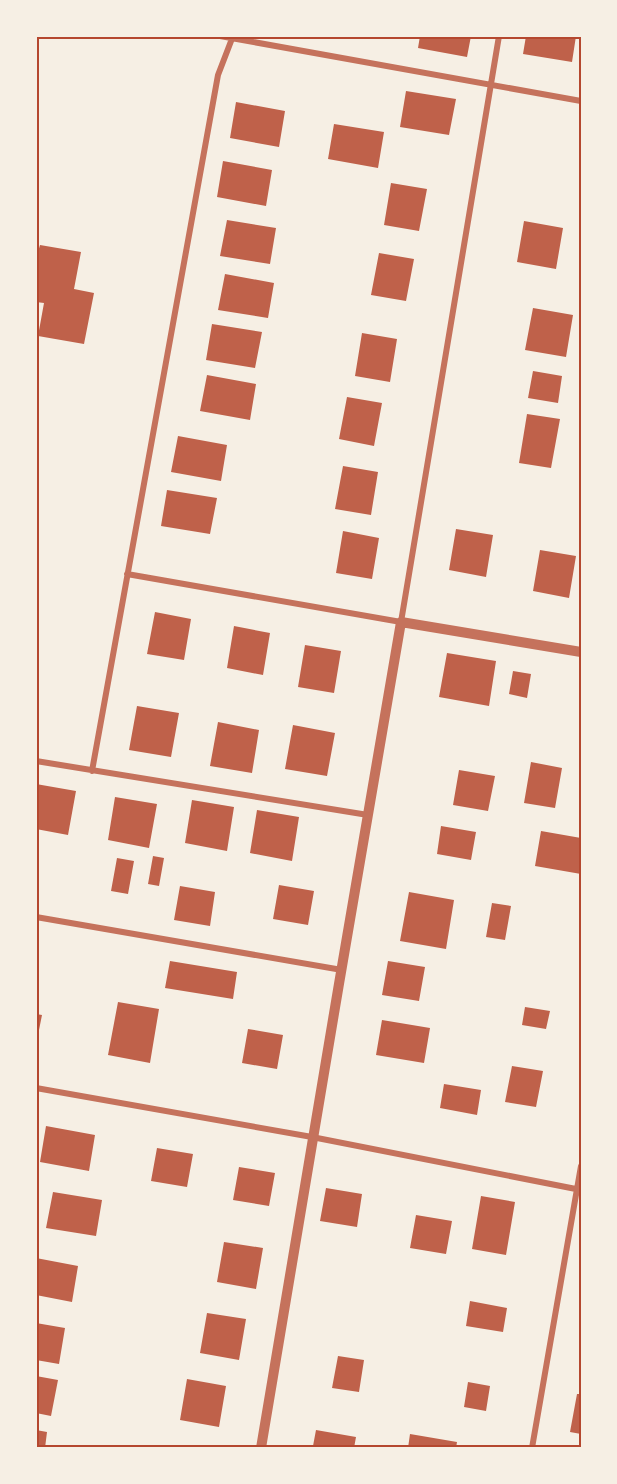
<svg xmlns="http://www.w3.org/2000/svg" width="617" height="1484" font-family="'Crimson Pro',serif">
  <style>
    .building { fill: #bf614a }
    .lines { fill: none; stroke-linecap: round; stroke-linejoin: round }
    .minor { stroke: #c5725c; stroke-width: 6 }
    .tertiary { stroke: #c5725c; stroke-width: 10 }
    .neatline { fill: none; stroke: #b5482f; stroke-width: 2 }
  </style>
  <rect width="100%" height="100%" fill="#f6efe4"/>
  <!-- building -->
  <path class="building" d="M420,36H471L467,57L418,48Z
    M526,36H576L572,62L523,54Z
    M406,91L456,99L449,135L400,127Z
    M236,102L285,111L279,147L230,138Z
    M334,124L384,132L378,168L328,159Z
    M223,161L272,170L266,206L217,197Z
    M391,183L427,189L419,231L384,225Z
    M227,220L276,228L270,264L220,256Z
    M524,221L563,228L556,269L517,262Z
    M40,245L81,252L74,289L94,293L84,344L38,336L44,303L36,302V259Z
    M379,253L414,259L406,301L371,295Z
    M225,274L274,283L268,318L218,310Z
    M533,308L573,315L566,357L525,350Z
    M212,324L262,332L255,368L206,360Z
    M362,333L397,339L390,382L355,376Z
    M533,371L562,376L558,403L528,398Z
    M207,375L256,384L250,420L200,411Z
    M347,397L382,403L374,446L339,439Z
    M527,414L560,419L551,468L519,463Z
    M178,436L227,445L221,481L171,472Z
    M343,466L378,472L371,515L335,509Z
    M167,490L217,498L210,534L161,526Z
    M456,529L493,535L486,577L449,570Z
    M343,531L379,538L372,579L336,573Z
    M540,550L576,556L569,598L533,591Z
    M155,612L191,619L184,660L147,654Z
    M234,626L270,633L263,675L227,668Z
    M305,645L341,651L334,693L298,687Z
    M447,653L496,661L489,706L439,697Z
    M513,671L531,674L527,698L509,694Z
    M137,706L179,713L171,757L129,750Z
    M218,722L259,730L252,773L210,766Z
    M293,725L335,733L327,776L285,769Z
    M531,762L562,768L555,808L524,803Z
    M459,770L495,776L488,811L453,805Z
    M36,784L76,791L68,835L36,829Z
    M115,797L157,804L149,848L108,840Z
    M192,800L234,807L227,851L185,843Z
    M257,810L299,817L292,861L250,853Z
    M441,826L476,832L471,860L437,854Z
    M541,831L581,838V874L535,866Z
    M153,856L164,858L159,886L148,884Z
    M117,858L134,861L128,894L111,891Z
    M279,885L314,891L308,925L273,919Z
    M180,886L215,892L210,926L174,920Z
    M409,892L454,900L446,949L400,941Z
    M492,903L511,906L505,940L486,937Z
    M170,961L237,972L233,999L165,988Z
    M388,961L425,967L419,1001L382,995Z
    M118,1002L159,1009L150,1063L108,1055Z
    M525,1007L550,1011L546,1029L522,1025Z
    M36,1014L42,1015L37,1040L36,1039Z
    M382,1020L430,1028L424,1063L376,1055Z
    M248,1029L283,1035L277,1069L242,1063Z
    M512,1066L543,1071L536,1107L505,1102Z
    M444,1084L481,1090L477,1115L440,1108Z
    M46,1126L95,1135L89,1171L40,1162Z
    M157,1148L193,1154L187,1187L151,1181Z
    M239,1167L275,1173L269,1206L233,1200Z
    M326,1188L362,1194L357,1227L320,1221Z
    M53,1192L102,1200L96,1236L46,1228Z
    M481,1196L515,1202L506,1255L472,1249Z
    M416,1215L452,1221L446,1254L410,1248Z
    M224,1242L263,1248L256,1289L217,1282Z
    M36,1258L78,1266L72,1302L36,1295Z
    M470,1301L507,1308L503,1332L466,1326Z
    M207,1313L246,1319L239,1360L200,1353Z
    M36,1323L65,1328L59,1364L36,1360Z
    M338,1356L364,1360L359,1392L332,1388Z
    M36,1376L58,1380L51,1416L36,1413Z
    M187,1379L226,1386L219,1427L180,1420Z
    M468,1382L490,1386L486,1411L464,1407Z
    M577,1394H581V1434L570,1432Z
    M36,1430L47,1432L45,1448H36Z
    M316,1430L356,1437L354,1448H327L313,1446Z
    M410,1434L457,1442L456,1448H408Z"/>
  <g class="lines">
    <!-- minor -->
    <path class="minor" d="M220,36L581,101
      M127,574L401,622L499,36
      M36,761L368,815
      M92,771L218,75L233,36
      M36,917L342,970
      M36,1088L312,1137L581,1190
      M532,1448L581,1166"/>
    <!-- tertiary -->
    <path class="tertiary" d="M261,1448C306,1173 354,897 401,622L581,652"/>
  </g>
  <!-- border -->
  <rect width="617" height="1484" fill="none" stroke="#f6efe4" stroke-width="75"/>
  <rect x="38" y="38" width="542" height="1408" class="neatline"/>
</svg>
